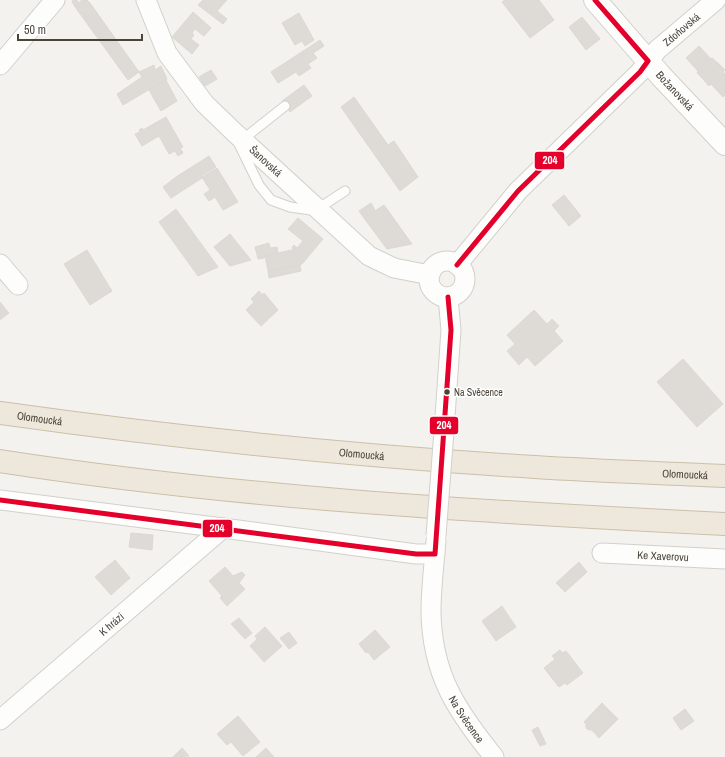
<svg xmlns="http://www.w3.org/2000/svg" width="725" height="757" font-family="'Archivo Narrow',sans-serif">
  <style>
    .building { fill: #dedbd6; stroke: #dcd9d4 }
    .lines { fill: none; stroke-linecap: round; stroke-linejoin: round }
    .service-casing { stroke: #d2d0cb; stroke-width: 11 }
    .minor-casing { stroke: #d2d0cb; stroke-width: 21 }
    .tertiary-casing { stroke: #d2d0cb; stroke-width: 24 }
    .motorway-casing { stroke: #ccbfa9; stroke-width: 24 }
    .service { stroke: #fdfdfc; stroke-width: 9 }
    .minor { stroke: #fdfdfc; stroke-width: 19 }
    .tertiary { stroke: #fdfdfc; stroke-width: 22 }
    .motorway { stroke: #ede8db; stroke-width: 22 }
    .minor-bridge-casing { stroke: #d2d0cb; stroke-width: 21; stroke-linecap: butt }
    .minor-bridge { stroke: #fdfdfc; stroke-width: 19 }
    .bus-1-casing { stroke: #fff; stroke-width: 8 }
    .bus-1 { stroke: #e4002b; stroke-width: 5 }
    .bus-dot { fill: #4b4439; stroke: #fff; stroke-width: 1.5 }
    .labels { text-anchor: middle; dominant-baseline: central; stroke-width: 3; stroke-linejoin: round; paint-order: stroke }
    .bus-label { font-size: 10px; fill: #4b4439; stroke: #fff; text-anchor: start }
    .street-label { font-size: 11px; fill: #4b4439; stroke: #fff }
    .line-badge { stroke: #fff; stroke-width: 1.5 }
    .badge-label { font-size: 11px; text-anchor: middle; font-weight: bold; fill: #fff }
  </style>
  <rect width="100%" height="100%" fill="#f4f2ee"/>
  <!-- building -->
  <path class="building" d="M73,0H77L78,3L82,0H87L90,3L139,72L128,80L78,11L72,2Z
    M203,0H227L217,11L227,19L223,24L198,5Z
    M505,0H539L554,20L530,38L502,2Z
    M193,12L211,28L204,36L195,29L192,33L194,35L191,39L199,45L192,54L172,37Z
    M299,13L314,40L305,46L302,41L295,45L282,23Z
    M582,17L600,39L586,50L569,27Z
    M320,40L324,46L313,53L317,58L308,64L311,68L299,76L296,72L278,83L271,72Z
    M699,46L711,59L712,58L719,64L703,79L697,73L698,71L686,58Z
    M719,64L725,70L723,72L725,74V95L723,97L711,84L709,86L703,79Z
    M154,65L155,70L161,66L167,79L123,105L117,94L142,77L139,72Z
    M211,70L217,79L205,86L199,77Z
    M166,80L177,101L161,111L149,90Z
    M304,85L312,96L290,112L282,101Z
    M354,97L388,145L394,141L418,177L400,191L341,107Z
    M166,117L183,147L180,148L183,153L178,156L175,151L169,154L159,136L142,146L135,134L140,132L139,130L142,128L143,130Z
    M209,156L216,167L201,176L202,178L171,198L163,187L176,177Z
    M217,168L238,202L223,210L215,197L209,201L204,194L210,190L202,177Z
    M564,195L581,216L569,226L552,205Z
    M371,203L375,210L364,218L359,211Z
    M384,205L412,244L387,249L364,218Z
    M176,209L218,267L198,276L159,222Z
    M298,218L323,239L303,263L293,254L294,252L292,248L294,245L297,248L303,241L288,229Z
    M230,234L251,260L230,266L214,247Z
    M269,243L270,248L277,247L278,253L265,256L264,258L258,259L255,247Z
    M87,250L112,291L90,305L64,264Z
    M291,250L294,252L293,254L303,263L302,264L268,271L265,256Z
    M300,265L301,271L269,278L268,271Z
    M259,291L262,295L264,293L278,310L261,326L246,310L254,302L251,299Z
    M0,302L9,313L0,320Z
    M534,310L547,324L552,319L559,326L554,331L563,341L535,366L527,357L519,365L507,351L515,344L507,335Z
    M683,359L723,404L697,427L657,382Z
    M131,533L153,535L152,550L129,547Z
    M115,560L130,578L111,595L95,577Z
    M579,562L587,572L565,592L556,583Z
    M225,567L233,576L242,572L245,575L239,583L245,589L227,606L220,598L222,596L209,581Z
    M502,606L516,627L496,641L482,621Z
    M239,618L252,633L245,639L231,624Z
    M265,627L282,646L264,662L250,646L257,639L255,636Z
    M375,630L390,647L374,660L368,652L366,653L359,644Z
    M289,632L297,643L289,649L280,638Z
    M560,650L562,653L566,651L583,673L567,685L565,683L559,687L544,668L555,659L552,656Z
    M602,703L618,719L599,738L592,730H589L586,728V724L584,722Z
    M685,709L694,721L681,730L673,718Z
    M238,716L260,742L243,756L231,742L227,745L217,734Z
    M538,727L546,744L540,746L532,730Z
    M182,748L189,756L173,757Z
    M266,748L274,757H256Z"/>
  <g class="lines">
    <!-- service casing -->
    <g class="service-casing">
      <path id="service" d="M242,140L285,106
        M239,144L259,185L271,200L290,207L311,210L319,208L345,191"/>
    </g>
    <!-- minor casing -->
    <g class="minor-casing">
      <g id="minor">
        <path id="s1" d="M146,0L167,53L204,103L234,132L369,256L394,268L430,275"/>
        <path d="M0,65L55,0"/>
        <circle cx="447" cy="279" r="18"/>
        <path d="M0,264L18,285"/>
        <path id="s2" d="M457,265L518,191L640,72L657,50L716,0"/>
        <path d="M444,431L451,330L448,297"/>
        <path d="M0,500L223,528L416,554H435"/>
        <path id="s3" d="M436,541C434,565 431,588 431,612C432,674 456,710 494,757"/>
        <path id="s4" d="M602,553L725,559"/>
        <path id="s5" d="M0,720L223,528"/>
      </g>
    </g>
    <!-- tertiary casing -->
    <g class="tertiary-casing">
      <g id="tertiary">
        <path id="s6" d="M595,0L661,76L725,144"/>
      </g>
    </g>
    <!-- motorway casing -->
    <g class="motorway-casing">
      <g id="motorway">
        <path id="s7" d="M0,413C177,438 356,456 535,467C598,471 662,473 725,476"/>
        <path d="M0,461C240,498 483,512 725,524"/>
      </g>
    </g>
    <!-- service -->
    <use href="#service" class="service"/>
    <!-- minor -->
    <use href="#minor" class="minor"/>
    <!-- tertiary -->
    <use href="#tertiary" class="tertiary"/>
    <!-- motorway -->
    <use href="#motorway" class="motorway"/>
    <!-- minor-bridge casing -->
    <g class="minor-bridge-casing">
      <path id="minor-bridge" d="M436,536L444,431"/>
    </g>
    <!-- minor-bridge -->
    <use href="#minor-bridge" class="minor-bridge"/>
    <!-- bus-1 casing -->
    <g class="bus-1-casing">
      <path id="bus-1" d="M595,0L648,61
        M457,265L518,191L640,72L648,61
        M0,500L416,554H435
        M435,554L451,330L448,297"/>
    </g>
    <!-- bus-1 -->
    <use href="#bus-1" class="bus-1"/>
  </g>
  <!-- markers -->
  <circle class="bus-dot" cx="447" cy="392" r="3.5"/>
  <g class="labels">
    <!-- bus labels -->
    <g class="bus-label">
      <text x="454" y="392">Na Svěcence</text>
    </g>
    <!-- street labels -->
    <g class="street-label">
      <text stroke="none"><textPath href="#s2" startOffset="326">Zdoňovská</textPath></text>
      <text stroke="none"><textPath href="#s6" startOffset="121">Božanovská</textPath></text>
      <text stroke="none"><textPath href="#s1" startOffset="204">Šanovská</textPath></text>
      <text stroke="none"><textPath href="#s7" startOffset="40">Olomoucká</textPath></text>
      <text stroke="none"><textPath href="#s7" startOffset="364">Olomoucká</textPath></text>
      <text stroke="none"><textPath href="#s7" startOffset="688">Olomoucká</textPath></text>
      <text stroke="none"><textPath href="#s4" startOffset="61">Ke Xaverovu</textPath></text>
      <text stroke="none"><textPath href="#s5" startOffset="147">K hrázi</textPath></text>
      <text stroke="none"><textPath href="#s3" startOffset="186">Na Svěcence</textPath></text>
    </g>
  </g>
  <g class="line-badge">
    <rect x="534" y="151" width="31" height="19" rx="4" fill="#e4002b"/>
    <rect x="429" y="416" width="30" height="19" rx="4" fill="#e4002b"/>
    <rect x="202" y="519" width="31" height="19" rx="4" fill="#e4002b"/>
  </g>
  <g class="badge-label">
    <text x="550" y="164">204</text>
    <text x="444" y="429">204</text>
    <text x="217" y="532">204</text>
  </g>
  <!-- scale -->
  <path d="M18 34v6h124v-6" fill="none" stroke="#4b4439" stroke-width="2"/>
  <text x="24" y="34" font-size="12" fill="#4b4439" stroke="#ffffff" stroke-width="3" paint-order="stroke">50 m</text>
</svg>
